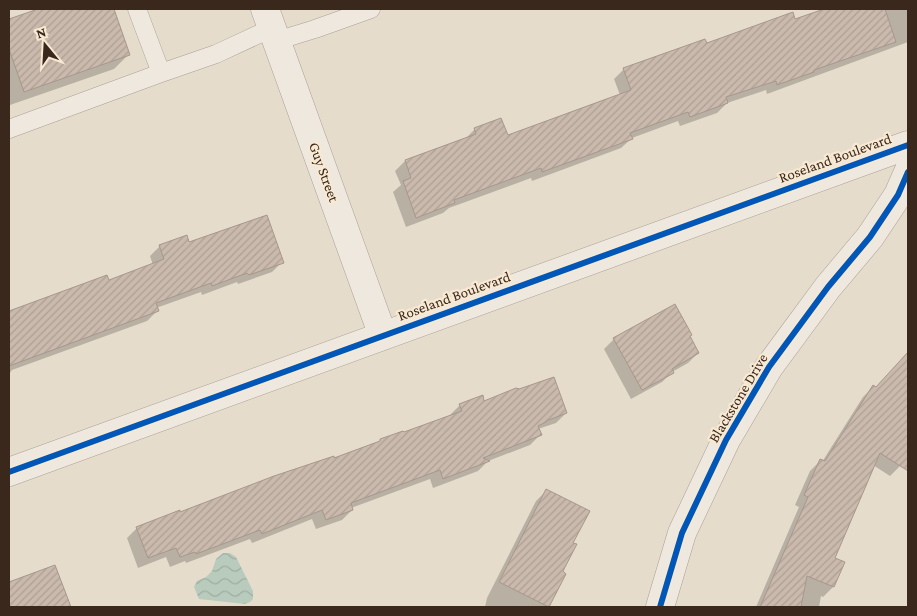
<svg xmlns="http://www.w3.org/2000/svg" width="917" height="616" font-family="'Crimson Pro',serif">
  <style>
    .water { fill: url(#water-waves) }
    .shadow { fill: #0003 }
    .building { fill: url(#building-hatch); stroke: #a7978c }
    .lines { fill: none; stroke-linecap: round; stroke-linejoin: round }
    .lane-casing { stroke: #aca196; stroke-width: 19 }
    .street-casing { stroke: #aca196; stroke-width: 29 }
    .lane { stroke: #eee8df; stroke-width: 18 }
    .street { stroke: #eee8df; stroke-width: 28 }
    .cycleway-casing { stroke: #f8e9d3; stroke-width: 9 }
    .cycleway { stroke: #0057b8; stroke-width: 6 }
    .labels { text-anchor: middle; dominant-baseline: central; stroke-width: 4.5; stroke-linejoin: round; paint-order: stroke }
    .street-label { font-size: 15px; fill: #3b281d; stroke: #f8e9d3 }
  </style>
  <defs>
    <pattern id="water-waves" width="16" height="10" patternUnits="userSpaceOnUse" patternTransform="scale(1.25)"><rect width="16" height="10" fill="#b8cbbd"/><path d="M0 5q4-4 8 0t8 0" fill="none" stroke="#9faea2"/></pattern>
    <pattern id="building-hatch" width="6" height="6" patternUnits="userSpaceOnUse" patternTransform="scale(1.25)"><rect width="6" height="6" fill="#cab9ad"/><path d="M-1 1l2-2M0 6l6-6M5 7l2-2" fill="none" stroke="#ae9f94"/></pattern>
  </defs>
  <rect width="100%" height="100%" fill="#e6dccc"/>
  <!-- water -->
  <path class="water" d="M223,553H230L236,557L253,591V599L250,602L245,604L199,599L194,587L197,581L206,577L212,571L216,559Z"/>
  <!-- shadow -->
  <path class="shadow" d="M42,9H112L128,55L114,69L10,105L9,102V20Z
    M828,9H908V42L767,94L766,90L727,103L717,113L680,126L678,121L632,138L621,148L532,181L531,178L449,208L443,213L406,227L393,192L401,185L395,171L405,161L464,140L475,129L507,137L620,95L614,79L624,69L706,44L794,20Z
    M188,244L282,262L272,272L238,284L237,282L202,295L201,292L156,308L157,311L147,321L12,370L9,374V312L106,276L108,282L153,265L150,256L160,246Z
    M689,337L698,353L688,363L672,372L662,382L631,399L604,349L614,339Z
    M908,353V453L900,466L890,476L873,465L834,558L844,563L833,587L823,597L821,596L819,607H756L799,507L795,505L810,471L820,461L822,462L863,397L873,387L875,388Z
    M484,402L566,413L556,423L538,429L540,435L530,445L488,461L478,471L433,488L430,479L351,508L352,510L342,520L316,529L312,519L252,543L250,539L186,563L185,561L170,567L166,557L138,568L127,538L137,528L333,459L378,443L380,440L403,434L450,416V415L460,405Z
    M546,491L572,544L561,572L565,574L548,607H485L487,598L536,501Z
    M54,566L69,607H9V583Z"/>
  <!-- building -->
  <path class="building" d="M38,9H114L130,55L24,92L9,49V19Z
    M824,9H885L896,42L814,70V72L777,85L776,81L726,97L728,103L690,117L688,112L630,133L633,139L542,172L541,168L454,200L455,203L416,218L403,181L411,178L405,160L476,134L474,128L501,118L508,135L631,90L623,68L705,39L707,43L793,12L795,19Z
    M267,215L284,263L249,275L247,273L212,286L211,283L156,303L159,311L9,366V311L107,275L109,280L164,259L159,245L187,235L189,242Z
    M675,304L692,335L690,336L699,353L672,369L674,373L642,390L613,338Z
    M908,352V471L880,453L835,558L845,562L834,587L807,576L801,607H760L808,497L804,495L820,459L825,461L873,385L876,387Z
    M554,377L567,413L546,421V422L538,426L542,435L483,458L490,461L443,479L440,470L351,503L353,510L326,520L322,510L262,534L260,530L196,554L195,552L180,557L176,548L148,558L136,527L180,510V512L274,476L334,456V458L380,441V439L403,431L404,432L462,411L459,404L483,395L484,401L516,388L519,389Z
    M546,489L590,511L573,543L577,544L563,571L566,574L549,607L499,582Z
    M55,565L71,607H9V582Z"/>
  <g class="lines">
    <!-- lane casing -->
    <g class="lane-casing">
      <path id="lane" d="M137,9L161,73
        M276,41L315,29L371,9
        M9,129L161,73L216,54L272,28"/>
    </g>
    <!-- street casing -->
    <g class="street-casing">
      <path id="street" d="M265,9L383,336
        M9,472L908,145
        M660,607L682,533L726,440L769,367L828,287L870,237L898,195L908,172"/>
    </g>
    <!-- lane -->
    <use href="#lane" class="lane"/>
    <!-- street -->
    <use href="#street" class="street"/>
    <!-- cycleway casing -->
    <g class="cycleway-casing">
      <path id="cycleway" d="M9,472L908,145
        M660,607L682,533L726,440L769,367L828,287L870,237L898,195L908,172"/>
    </g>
    <!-- cycleway -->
    <use href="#cycleway" class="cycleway"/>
  </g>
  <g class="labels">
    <!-- street labels -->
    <g class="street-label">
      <text transform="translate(835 158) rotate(-20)">Roseland Boulevard</text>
      <text transform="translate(324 172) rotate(70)">Guy Street</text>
      <text transform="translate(454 296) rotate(-20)">Roseland Boulevard</text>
      <text transform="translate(738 398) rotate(-59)">Blackstone Drive</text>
    </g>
  </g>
  <!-- border -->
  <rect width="917" height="616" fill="none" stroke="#3b281d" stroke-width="20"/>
  <!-- north arrow -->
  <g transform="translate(45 45) rotate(342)" stroke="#f8e9d3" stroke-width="4" paint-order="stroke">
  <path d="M0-4L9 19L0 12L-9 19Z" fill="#3b281d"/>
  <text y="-8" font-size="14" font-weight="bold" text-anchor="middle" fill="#3b281d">N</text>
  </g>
</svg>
